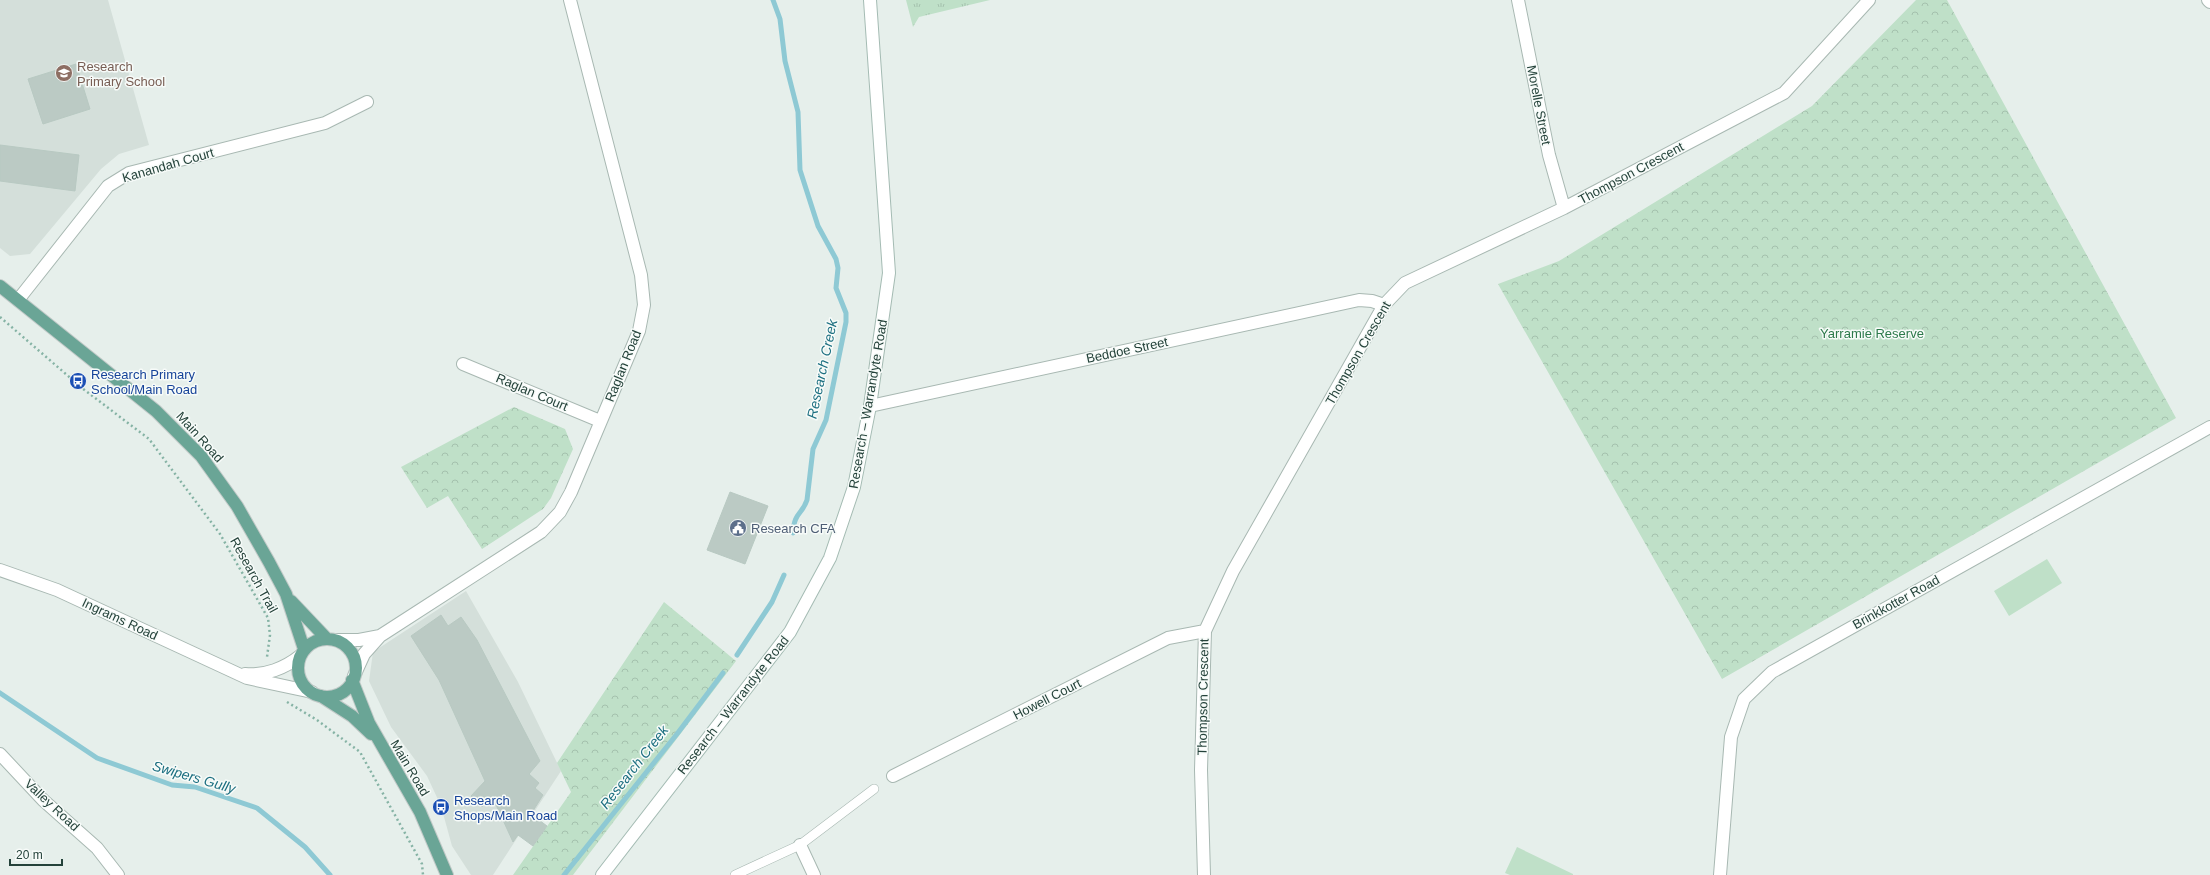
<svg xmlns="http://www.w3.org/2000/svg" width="2210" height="875" font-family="Arial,sans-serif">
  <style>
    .built { fill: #d4dfda }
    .grass { fill: url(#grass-tufts) }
    .park { fill: url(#park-crowns) }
    .pitch { fill: #bfe0c8 }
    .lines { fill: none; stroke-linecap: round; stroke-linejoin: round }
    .stream { stroke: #8ec9d4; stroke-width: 5 }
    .building { fill: #bbcac4; stroke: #b8c9c2 }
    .service-casing { stroke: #a8b8b2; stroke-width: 10 }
    .minor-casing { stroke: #a8b8b2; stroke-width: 14 }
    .tertiary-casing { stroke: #a8b8b2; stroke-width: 14 }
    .secondary-casing { stroke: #a4bbb3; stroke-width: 14 }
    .primary-casing { stroke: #c2cac8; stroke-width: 14 }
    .path { stroke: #86b3a5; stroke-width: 2.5; stroke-dasharray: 2 3; stroke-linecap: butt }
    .service { stroke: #fff; stroke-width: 9 }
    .minor { stroke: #fff; stroke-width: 12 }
    .tertiary { stroke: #fff; stroke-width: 12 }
    .secondary { stroke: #fff; stroke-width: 12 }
    .primary { stroke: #6aa596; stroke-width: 12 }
    .labels { text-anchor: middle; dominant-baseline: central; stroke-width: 3; stroke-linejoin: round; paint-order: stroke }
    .education-label { font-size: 13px; fill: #785e54; stroke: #f7fbf9; text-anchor: start }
    .street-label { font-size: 13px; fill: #24423a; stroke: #f7fbf9 }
    .park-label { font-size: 13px; fill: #2d7a4b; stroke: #f7fbf9 }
    .transit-label { font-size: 13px; fill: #164399; stroke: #f7fbf9; text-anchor: start }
    .service-label { font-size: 13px; fill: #4e5e75; stroke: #f7fbf9; text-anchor: start }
    .water-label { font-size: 14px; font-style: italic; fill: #1c6f80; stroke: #f7fbf9 }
  </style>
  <defs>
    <pattern id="grass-tufts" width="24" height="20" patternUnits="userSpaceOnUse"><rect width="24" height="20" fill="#bfe0c8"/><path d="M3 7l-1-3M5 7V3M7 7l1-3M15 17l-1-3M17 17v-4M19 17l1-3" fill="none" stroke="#a4c1ad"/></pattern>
    <pattern id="park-crowns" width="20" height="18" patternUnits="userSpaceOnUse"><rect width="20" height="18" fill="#bfe0c8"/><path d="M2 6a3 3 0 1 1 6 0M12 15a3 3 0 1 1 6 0" fill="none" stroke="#a4c1ad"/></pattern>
  </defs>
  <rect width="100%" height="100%" fill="#e6efeb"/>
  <!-- built -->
  <path class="built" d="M0,0H108L149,145L119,154L101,169L30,254L10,256L0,248Z
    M466,591L518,682L561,771L493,875H471L452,846L441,806L427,776L391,727L369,681L373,652Z"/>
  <!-- grass -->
  <path class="grass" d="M906,0H990L919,17L913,27Z"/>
  <!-- park -->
  <path class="park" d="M1916,0H1947L2176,418L1722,679L1498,284L1559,261L1812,106Z
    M514,407L565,429L573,449L551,498L543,509L482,549L448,496L427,508L401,467Z
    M664,602L736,661L573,875H513L571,792L557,763Z"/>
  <!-- pitch -->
  <path class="pitch" d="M2047,559L2062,583L2009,616L1994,591Z
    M1517,847L1573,874V875H1510L1505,873Z"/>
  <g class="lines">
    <!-- stream -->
    <path class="stream" d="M773,0L780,19L785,61L798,112L800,170L818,226L836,259L838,268L836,288L846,313V322L826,420L813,449L807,500C802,515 794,512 793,533
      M737,655L772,602L784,575
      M0,693L97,758L172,785L195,787L257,808L305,847L330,875
      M564,875L677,734L723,673"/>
  </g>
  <!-- building -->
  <path class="building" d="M76,64L90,109L43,124L28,79Z
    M0,145L79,155L75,191L0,181Z
    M730,492L768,506L745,564L707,550Z
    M441,615L448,626L461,617L477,640L540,761L529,774L539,783L535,788L543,795L531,814L547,826L533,846L518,835L513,842L492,796L482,807L471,796L485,781L439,680L411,636Z"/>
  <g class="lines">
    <!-- service casing -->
    <g class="service-casing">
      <path id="service" d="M735,875L800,845L874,789"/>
    </g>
    <!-- minor casing -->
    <g class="minor-casing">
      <path id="minor" d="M1518,0L1549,155L1564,208
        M2208,0L2210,2
        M18,300L108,186L129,173L325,123L367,102
        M463,364L600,421
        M870,406L1359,300L1372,301L1384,305
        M336,640H359L380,636
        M354,676L364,654L380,636L541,532L560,512L571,492L639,331L644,305L641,275L570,0
        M0,754L43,800L97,848L118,875
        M893,776L1168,638L1205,631
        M800,845L814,875
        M1204,875L1201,770L1205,631L1233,571L1384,305L1405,283L1564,208L1784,93L1869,0
        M1720,875L1731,737L1744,699L1772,672L2210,427"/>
    </g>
    <!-- tertiary casing -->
    <g class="tertiary-casing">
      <path id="tertiary" d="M0,570L57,590L247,678L312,692
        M245,674C265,676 285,668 300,656"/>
    </g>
    <!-- secondary casing -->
    <g class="secondary-casing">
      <path id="secondary" d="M602,875L790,632L830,558L854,487L870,406L889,273L870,0"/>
    </g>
    <!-- primary casing -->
    <g class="primary-casing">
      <path id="primary" d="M0,286L156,411L201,456L237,506L269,562L286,594L304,649
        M291,601L327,639
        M298 668a29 29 0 1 1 58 0a29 29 0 1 1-58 0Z
        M352,680L369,723L420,812L447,875
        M321,696L352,716L371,734"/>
    </g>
    <!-- path -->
    <path class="path" d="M0,317L82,388L149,439L220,534L268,618L270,635L267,657
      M287,702L317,720L360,752L422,864L423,875"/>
    <!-- service -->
    <use href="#service" class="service"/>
    <!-- minor -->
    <use href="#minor" class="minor"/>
    <!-- tertiary -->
    <use href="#tertiary" class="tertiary"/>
    <!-- secondary -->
    <use href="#secondary" class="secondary"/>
    <!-- primary -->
    <use href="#primary" class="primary"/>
  </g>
  <!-- icons -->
  <defs>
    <g id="school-disc" transform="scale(0.9)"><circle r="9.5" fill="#8d6e63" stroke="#f7fbf9"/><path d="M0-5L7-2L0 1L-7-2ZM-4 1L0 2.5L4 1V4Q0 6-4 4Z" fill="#fff"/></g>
    <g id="bus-disc" transform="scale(0.9)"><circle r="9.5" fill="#1a4fb4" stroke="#f7fbf9"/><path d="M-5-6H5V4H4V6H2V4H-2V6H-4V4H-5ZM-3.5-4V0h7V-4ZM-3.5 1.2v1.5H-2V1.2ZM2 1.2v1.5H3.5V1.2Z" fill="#fff"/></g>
    <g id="civic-disc" transform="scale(0.9)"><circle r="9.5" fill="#5c6f8a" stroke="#f7fbf9"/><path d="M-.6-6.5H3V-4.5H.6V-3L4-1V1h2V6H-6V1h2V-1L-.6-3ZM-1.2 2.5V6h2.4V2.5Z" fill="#fff"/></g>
  </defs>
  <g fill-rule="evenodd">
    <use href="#school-disc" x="64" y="73"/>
    <use href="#bus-disc" x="78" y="381"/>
    <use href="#civic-disc" x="738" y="528"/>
    <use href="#bus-disc" x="441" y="807"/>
  </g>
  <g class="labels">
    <!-- education labels -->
    <g class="education-label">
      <text x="77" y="66">Research<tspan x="77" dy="15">Primary School</tspan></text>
    </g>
    <!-- street labels -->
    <g class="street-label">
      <text transform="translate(1539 105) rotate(79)">Morelle Street</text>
      <text transform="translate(168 165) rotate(-16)">Kanandah Court</text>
      <text transform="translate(1631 173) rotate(-28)">Thompson Crescent</text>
      <text transform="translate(1127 350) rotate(-12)">Beddoe Street</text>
      <text transform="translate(1358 353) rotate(-60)">Thompson Crescent</text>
      <text transform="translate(623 366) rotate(-68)">Raglan Road</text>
      <text transform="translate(532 392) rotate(23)">Raglan Court</text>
      <text transform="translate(868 404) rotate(-80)">Research – Warrandyte Road</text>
      <text transform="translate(200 437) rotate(48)">Main Road</text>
      <text transform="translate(254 575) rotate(61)">Research Trail</text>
      <text transform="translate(1896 602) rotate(-29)">Brinkkotter Road</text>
      <text transform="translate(120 619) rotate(25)">Ingrams Road</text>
      <text transform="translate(1203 697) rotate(-89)">Thompson Crescent</text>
      <text transform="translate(1047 699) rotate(-27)">Howell Court</text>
      <text transform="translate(733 705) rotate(-52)">Research – Warrandyte Road</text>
      <text transform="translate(410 768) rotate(59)">Main Road</text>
      <text transform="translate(52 805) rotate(43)">Valley Road</text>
    </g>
    <!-- park labels -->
    <g class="park-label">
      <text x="1872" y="333">Yarramie Reserve</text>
    </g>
    <!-- transit labels -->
    <g class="transit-label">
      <text x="91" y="374">Research Primary<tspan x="91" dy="15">School/Main Road</tspan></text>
      <text x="454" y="800">Research<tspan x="454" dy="15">Shops/Main Road</tspan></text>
    </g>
    <!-- service labels -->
    <g class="service-label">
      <text x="751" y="528">Research CFA</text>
    </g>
    <!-- water labels -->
    <g class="water-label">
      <text transform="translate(822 369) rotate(-78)">Research Creek</text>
      <text transform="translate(634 767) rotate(-52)">Research Creek</text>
      <text transform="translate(194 777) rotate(16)">Swipers Gully</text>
    </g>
  </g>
  <!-- scale -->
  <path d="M10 859v6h52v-6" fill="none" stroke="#24423a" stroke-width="2"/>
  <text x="16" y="859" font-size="12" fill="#24423a" stroke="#f7fbf9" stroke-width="3" paint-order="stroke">20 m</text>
</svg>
